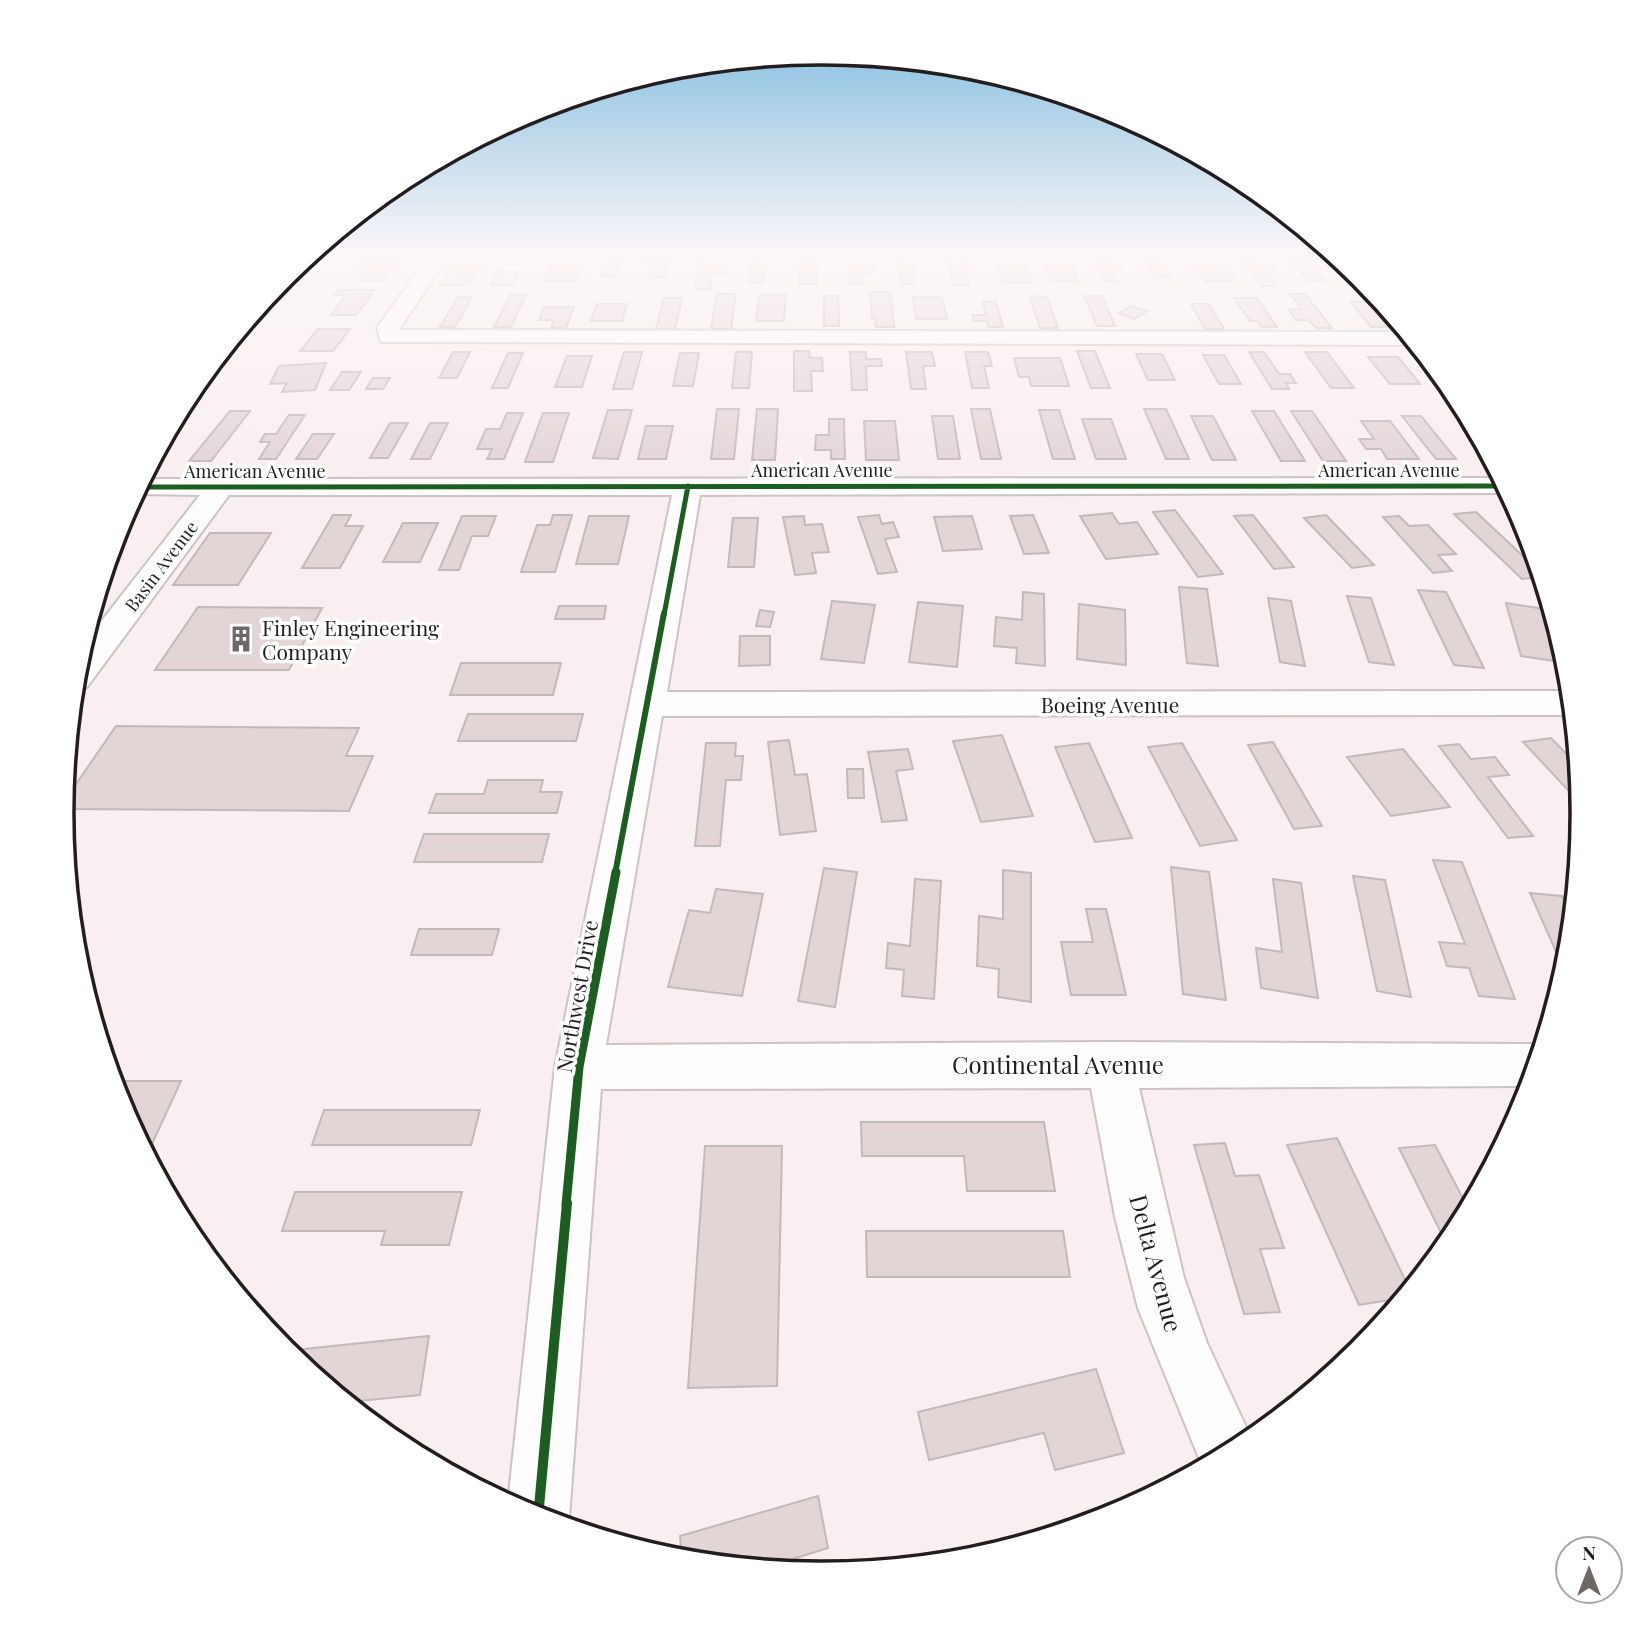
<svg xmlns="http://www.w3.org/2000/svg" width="1645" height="1626" font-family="'Playfair Display',serif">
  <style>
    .building { fill: #e3d4d6; stroke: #c1babb; stroke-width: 2 }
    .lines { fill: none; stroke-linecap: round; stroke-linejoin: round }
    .minor-casing { stroke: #cbc3c5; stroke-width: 4 }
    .minor { fill: #fefcfd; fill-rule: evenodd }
    .cycleway-far3-casing { stroke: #fff; stroke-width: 9 }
    .cycleway-far2-casing { stroke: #fff; stroke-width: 10 }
    .cycleway-far1-casing { stroke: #fff; stroke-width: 13 }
    .cycleway-casing { stroke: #fff; stroke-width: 15 }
    .cycleway-far3 { stroke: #1b5e20; stroke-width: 5 }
    .cycleway-far2 { stroke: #1b5e20; stroke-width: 6 }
    .cycleway-far1 { stroke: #1b5e20; stroke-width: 9 }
    .cycleway { stroke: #1b5e20; stroke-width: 10 }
    .labels { text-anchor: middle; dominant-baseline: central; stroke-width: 7; stroke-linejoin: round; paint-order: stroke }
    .far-street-label { font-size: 18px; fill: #241d1f; stroke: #fff }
    .poi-label { font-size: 21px; fill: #241d1f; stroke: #fff; text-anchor: start }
    .street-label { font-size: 21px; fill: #241d1f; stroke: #fff }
    .near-street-label { font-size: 24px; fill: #241d1f; stroke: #fff }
    .rim { fill: none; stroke: #241d1f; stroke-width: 3.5 }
  </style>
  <rect width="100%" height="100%" fill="#f9eef0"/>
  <!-- building -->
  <path class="building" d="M1239,256H1253L1259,263H1269L1276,273H1265L1275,286H1261Z
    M800,257H817V284H799Z
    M849,257L862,258L863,267H874V273H862L863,284H850Z
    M1093,257H1117L1123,269H1112L1118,282H1104Z
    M1144,257H1159L1172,278H1155Z
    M376,258H399L383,281H358L367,269H355L360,263H372Z
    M607,258H622L616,276H600Z
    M645,258H670L665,278L650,277L653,266H642Z
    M751,258H766L763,283H748Z
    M897,258H911L915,284H901Z
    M1289,258H1304L1324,281H1308Z
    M1338,258L1361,276L1367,284H1361Z
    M701,259H715L714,268H725L724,275H712L710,289H695Z
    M947,259H963L970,285H953Z
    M1044,260H1069L1078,282H1052Z
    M1191,260H1214L1218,265H1227L1235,277H1228L1232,282H1206Z
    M455,262H482L468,285H440Z
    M552,262H584L576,282H543Z
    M997,266H1026L1032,283H1003Z
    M499,272H519L512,285H491Z
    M339,290H375L356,315H331L346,295H335Z
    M870,292H891L894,327H876L875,318H872Z
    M717,294H736L731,329H711Z
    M1290,294H1305L1332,328H1316L1309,320H1296L1288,309H1302Z
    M510,295H526L511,327H494Z
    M759,295H786L784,321H756Z
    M824,296H838L839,326H824Z
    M1030,296L1047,297L1058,328H1040Z
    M1084,296H1102L1115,326H1097Z
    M458,297H472L455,327H440Z
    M913,297H942L947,319H916Z
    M664,298H682L675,329H656Z
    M1234,298H1257L1277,327H1261L1257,321H1250Z
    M983,302H996L1003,327H988L987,321H974L972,315H986Z
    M1351,302H1367L1387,327H1371Z
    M597,304H627L622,321H591Z
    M1191,304H1209L1224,329H1205Z
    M1132,306L1147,311L1134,319L1119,313Z
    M544,307H574L566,328H551L554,320H539Z
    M318,329H350L333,351H300Z
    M794,351H809L810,358H822L823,371H811L812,391H794Z
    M1077,351H1095L1110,388H1091Z
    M1417,351H1422L1457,395H1456Z
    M453,352H470L457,378H439Z
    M624,352H642L632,389H613Z
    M736,352H752L749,388H732Z
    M850,352H866V359H881L882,366H866L867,390H852Z
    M906,352H932L935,366H923L926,389H911Z
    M965,352H988L992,366H984L989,388H972Z
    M1249,352H1264L1279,374H1290L1296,383H1286L1289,389H1272Z
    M1305,352H1327L1354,388H1331Z
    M508,353H523L508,388H492Z
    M680,353H699L693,386H673Z
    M1136,354H1162L1175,380H1148Z
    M1203,355H1224L1241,384H1219Z
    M567,356H592L582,387H555Z
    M1368,357H1398L1420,384H1390Z
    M1014,358H1060L1069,386H1031L1029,377H1019Z
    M326,363L315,390L282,392L287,383L270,384L279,366Z
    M342,372H361L349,390H330Z
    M373,378H390L383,389H366Z
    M717,409H739L734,459H711Z
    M757,409H778L775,460H752Z
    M971,409H990L1001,459H981Z
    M1144,409H1166L1189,459H1166Z
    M608,410H632L618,459L593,458Z
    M1039,410H1059L1075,459H1053Z
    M230,411H250L211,461H189Z
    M1252,411H1274L1305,461H1281Z
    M1291,411H1312L1346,461H1323Z
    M507,413H523L504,459H487L492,449H477L486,429H500Z
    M543,413H569L553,462H525Z
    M289,415H305L276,459H259L270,442H260L265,434H276Z
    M932,416H953L960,459H938Z
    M1191,416H1213L1236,460H1212Z
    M1402,416H1421L1456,459H1436Z
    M829,419H844L845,459H831V450H815L816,435H829Z
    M1082,419H1111L1126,459H1096Z
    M864,421H895L899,460H866Z
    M1361,421H1390L1419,459H1387L1381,449H1366L1359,439H1374Z
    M390,423H408L388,458H370Z
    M430,423H448L430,459H411Z
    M646,426H673L666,459H638Z
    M313,434H334L317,459H296Z
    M1175,510L1223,574L1198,577L1153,512Z
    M1476,512L1541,573L1542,577L1522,579L1454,514Z
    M1112,513L1119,524L1137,522L1158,554L1106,559L1080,516Z
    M333,515H351L345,526H363L340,568H302Z
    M553,515H572L555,572H521L537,525H550Z
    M879,515L882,524L893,522L899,537L885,539L897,572L878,574L858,517Z
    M1033,515L1049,553L1024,554L1010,516Z
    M1253,515L1294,567L1274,569L1234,516Z
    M1326,515L1374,565L1352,568L1304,518Z
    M462,516H496L488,536H472L459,570H439Z
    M589,516H629L618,564H576Z
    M804,516L805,525L822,524L829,552L812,553L816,573L795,575L783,517Z
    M972,516L982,549L943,551L934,517Z
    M1399,516L1409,526L1428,525L1456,554L1438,555L1452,571L1433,573L1383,517Z
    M733,518H758L754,567H728Z
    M403,523H438L420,562H383Z
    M210,533H271L238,585H173Z
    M1179,587L1207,589L1218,666L1187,663Z
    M1418,590L1446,592L1484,668L1454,665Z
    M1023,592L1044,594L1045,666L1016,663L1017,648L994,646L996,617L1022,620Z
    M1347,596L1371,598L1394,665L1369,662Z
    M1268,598L1291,601L1305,666L1280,662Z
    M832,601L875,605L864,663L821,659Z
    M918,602L963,606L957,667L909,662Z
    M1506,603L1544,609L1561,662L1521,656Z
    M1079,604L1125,610L1126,665L1077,659Z
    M559,606H606L604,619H555Z
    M198,607L322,608L289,670H155Z
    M760,610L774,612L770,627L756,626Z
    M740,636H770V665L739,666Z
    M461,663H561L553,695H450Z
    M468,714H583L576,741H458Z
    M116,726L359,728L346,756H373L349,811L62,809L63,803Z
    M1002,735L1033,816L981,822L953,741Z
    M1551,738L1578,766L1582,805L1523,742Z
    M789,740L795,775L807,774L816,831L780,835L768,742Z
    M1273,742L1322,826L1294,829L1248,745Z
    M706,743H736L735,756H743L741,780H726L720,846H695Z
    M1089,743L1132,838L1095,842L1055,747Z
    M1182,743L1237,840L1200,846L1148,747Z
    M1459,744L1471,759L1495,757L1509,775L1488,777L1533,836L1508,838L1439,746Z
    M908,749L913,769L896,771L907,820L882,822L868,752Z
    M1403,749L1450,807L1391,816L1347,757Z
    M847,769H863L864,798H848Z
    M488,780H543L540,792H562L557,813H429L436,794H484Z
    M424,834H549L542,862H414Z
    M1433,860L1462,862L1515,999L1479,996L1469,968L1447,966L1439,942L1465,944Z
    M1171,867L1209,872L1226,1000L1183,994Z
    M824,868L857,872L835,1007L798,1001Z
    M1003,870L1031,873V1002L998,997L999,969L977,966L979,916L1003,919Z
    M1353,876L1385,880L1411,997L1377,991Z
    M915,879L941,881L934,999L902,996L904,970L886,968L888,943L910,946Z
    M1273,879L1301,883L1318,998L1261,988L1256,948L1282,952Z
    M716,889L763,894L742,996L668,987L689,910L710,913Z
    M1530,893L1562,896L1573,918L1565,972Z
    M1086,909H1106L1126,995H1071L1061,942H1093Z
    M419,929H499L492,955H411Z
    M113,1081H181L147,1155L120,1104Z
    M324,1110H480L471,1145H312Z
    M861,1122H1044L1055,1191H967L964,1156H862Z
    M1337,1138L1410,1290L1403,1298L1359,1305L1287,1145Z
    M1225,1143L1235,1176L1259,1175L1284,1248L1260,1249L1280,1312L1244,1314L1194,1145Z
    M1435,1145L1469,1210L1447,1245L1399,1148Z
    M705,1146H782L777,1386L688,1388Z
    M295,1192H462L449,1245H381L385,1231H282Z
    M866,1231H1063L1070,1277H867Z
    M429,1336L420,1395L348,1402L285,1351Z
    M1096,1369L1124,1453L1055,1470L1044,1433L929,1460L918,1412Z
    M818,1496L828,1548L764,1568L682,1560L680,1536Z"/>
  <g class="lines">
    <!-- minor casing -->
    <g class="minor-casing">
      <path id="minor" d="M431,252H451L399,330L1407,332L1417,345L381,342L377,328Z
        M1501,478L1510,493L700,495L667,692L1571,691L1572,715L662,716L606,1045L1110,1042L1543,1044L1530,1086L1139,1088L1184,1278L1207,1343L1252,1440L1203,1468L1138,1308L1115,1217L1091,1088L601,1089L569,1518L566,1526L531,1515L508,1503L555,1067L672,495H229L87,687L74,690L82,646L200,495L135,494L143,479Z"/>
    </g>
    <!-- minor -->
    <use href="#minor" class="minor"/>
    <!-- cycleway-far3 casing -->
    <g class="cycleway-far3-casing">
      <path id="cycleway-far3" d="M139,487L1506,486
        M664,615L688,486"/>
    </g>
    <!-- cycleway-far2 casing -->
    <g class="cycleway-far2-casing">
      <path id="cycleway-far2" d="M615,874L664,613"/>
    </g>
    <!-- cycleway-far1 casing -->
    <g class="cycleway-far1-casing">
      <path id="cycleway-far1" d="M566,1205L579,1067L616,872"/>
    </g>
    <!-- cycleway casing -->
    <g class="cycleway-casing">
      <path id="cycleway" d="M538,1518L567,1203"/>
    </g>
    <!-- cycleway-far3 -->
    <use href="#cycleway-far3" class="cycleway-far3"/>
    <!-- cycleway-far2 -->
    <use href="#cycleway-far2" class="cycleway-far2"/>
    <!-- cycleway-far1 -->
    <use href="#cycleway-far1" class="cycleway-far1"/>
    <!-- cycleway -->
    <use href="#cycleway" class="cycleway"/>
  </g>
  <!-- sky -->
  <linearGradient id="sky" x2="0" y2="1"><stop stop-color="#76b6dd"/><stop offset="0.53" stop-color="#fcf7f8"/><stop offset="1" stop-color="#fcf7f8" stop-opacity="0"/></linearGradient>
  <rect width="1645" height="480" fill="url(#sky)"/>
  <!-- icons -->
  <defs>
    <g id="building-bare" transform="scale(2.1)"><path d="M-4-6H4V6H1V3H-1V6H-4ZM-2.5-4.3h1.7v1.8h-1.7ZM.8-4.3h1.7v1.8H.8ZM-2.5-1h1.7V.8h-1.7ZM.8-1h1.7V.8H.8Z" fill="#6f6668" stroke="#fff" stroke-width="2.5" paint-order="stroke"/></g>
  </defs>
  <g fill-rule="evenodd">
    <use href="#building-bare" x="241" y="639"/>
  </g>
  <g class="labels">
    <!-- far-street labels -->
    <g class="far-street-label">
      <text x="822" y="470">American Avenue</text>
      <text x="1389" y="470">American Avenue</text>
      <text x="255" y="471">American Avenue</text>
      <text transform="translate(161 566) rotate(-53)">Basin Avenue</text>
    </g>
    <!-- poi labels -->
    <g class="poi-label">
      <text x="262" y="627">Finley Engineering<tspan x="262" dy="24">Company</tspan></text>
    </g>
    <!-- street labels -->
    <g class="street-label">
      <text x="1110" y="704">Boeing Avenue</text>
      <text transform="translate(576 996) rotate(-80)">Northwest Drive</text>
    </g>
    <!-- near-street labels -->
    <g class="near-street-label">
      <text x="1058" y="1064">Continental Avenue</text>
      <text transform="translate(1157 1263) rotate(75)">Delta Avenue</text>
    </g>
  </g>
  <!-- crop -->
  <path d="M0 0H1645V1626H0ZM74 813a748 748 0 1 1 1496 0a748 748 0 1 1-1496 0Z" fill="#fff" fill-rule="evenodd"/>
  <path class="rim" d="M74 813a748 748 0 1 1 1496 0a748 748 0 1 1-1496 0Z"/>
  <!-- north arrow -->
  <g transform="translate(1589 1570)"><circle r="33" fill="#ffffff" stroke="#a7a5a5" stroke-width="2"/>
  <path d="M0-5L12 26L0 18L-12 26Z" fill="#6f6668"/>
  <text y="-10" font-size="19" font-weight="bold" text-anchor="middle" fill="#241d1f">N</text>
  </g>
</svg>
